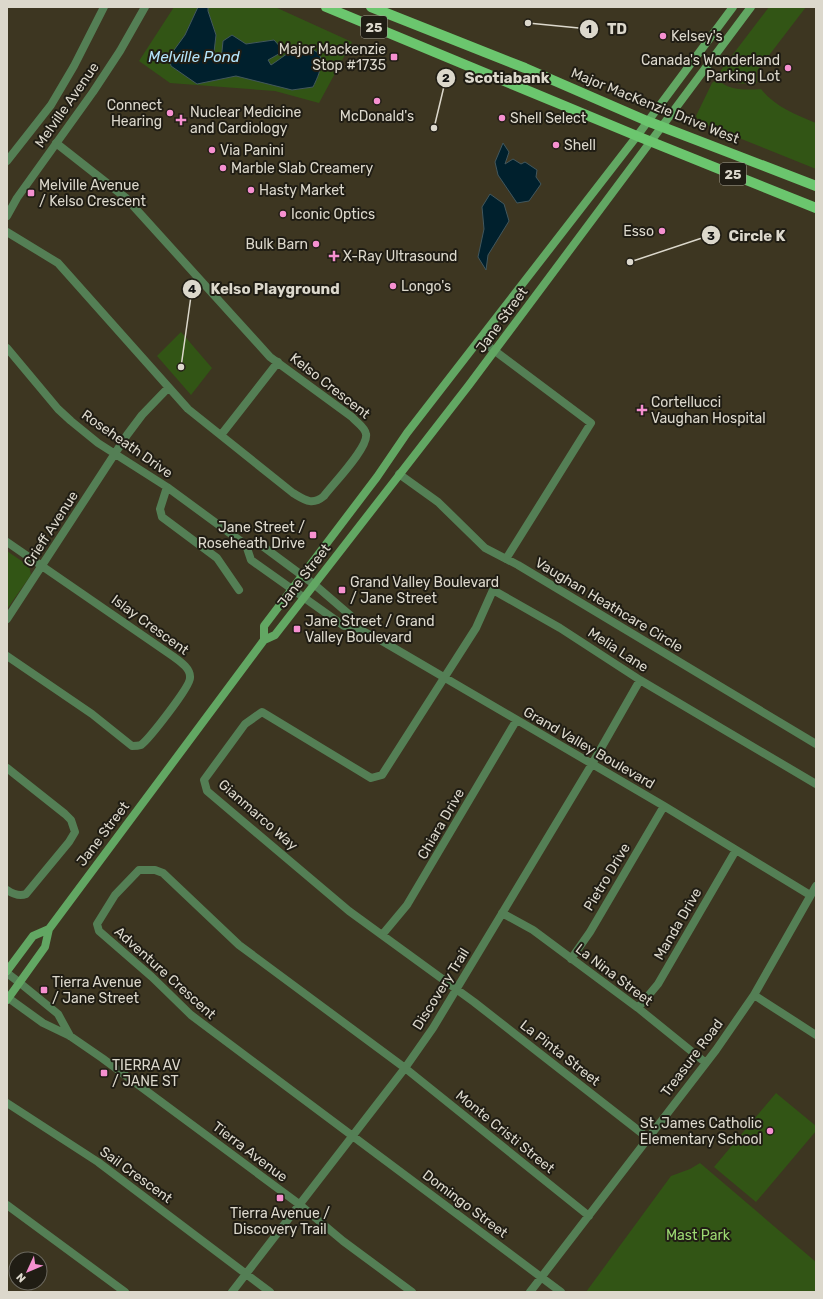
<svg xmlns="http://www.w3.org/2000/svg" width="823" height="1299" font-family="Rubik,sans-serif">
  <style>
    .green { fill: #325515 }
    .water { fill: #00202d; stroke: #42575d }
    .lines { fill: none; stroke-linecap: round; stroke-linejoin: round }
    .minor { stroke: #547f55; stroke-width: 8 }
    .tertiary { stroke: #547f55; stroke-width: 8 }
    .secondary { stroke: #62a763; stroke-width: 8 }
    .primary { stroke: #6bc66e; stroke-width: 10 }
    .poi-dot { fill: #f690d0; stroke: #201d14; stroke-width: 1.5 }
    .labels { text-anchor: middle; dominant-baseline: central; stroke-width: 4; stroke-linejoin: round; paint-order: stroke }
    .shield { fill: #201d14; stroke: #a4a095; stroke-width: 1 }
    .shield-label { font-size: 13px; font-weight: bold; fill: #dcd8cc }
    .poi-label { font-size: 14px; fill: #dcd8cc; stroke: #201d14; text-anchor: start }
    .street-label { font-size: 14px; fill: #dcd8cc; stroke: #201d14 }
    .park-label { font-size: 14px; fill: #9cd872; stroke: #201d14 }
    .water-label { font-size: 15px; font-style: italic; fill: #b4e5fc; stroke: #201d14 }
    .leader { fill: none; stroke: #dcd8cc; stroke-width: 1.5 }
    .callout-dot { fill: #dcd8cc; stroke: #201d14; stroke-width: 1.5 }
    .mark-label { font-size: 12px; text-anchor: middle; font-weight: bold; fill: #111 }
    .callout-label { font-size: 15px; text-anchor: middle; font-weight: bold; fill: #dcd8cc; stroke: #201d14; stroke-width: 4; stroke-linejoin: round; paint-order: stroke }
  </style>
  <rect width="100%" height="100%" fill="#3d3621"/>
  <!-- green -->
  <path class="green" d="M174,7H275L352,42L319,103L275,91L170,83L139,61Z
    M769,7H806L757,71V83C743,84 730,85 720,75L721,70Z
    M717,79C729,91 745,90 761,89C774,106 796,115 816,123V169L699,122L696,116L712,83Z
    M181,332L212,368L191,395L157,356Z
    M7,551L29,566L31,575L7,609Z
    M776,1093L816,1126V1131L756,1202L714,1167Z
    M700,1163L816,1262V1292H586L671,1176L690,1169Z"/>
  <!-- water -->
  <path class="water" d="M198,7H208V11L216,35L213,61H221L223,41L232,35L246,44L274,40L284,51L268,60L271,65C279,60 287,53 295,49C299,47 304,49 308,49C330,51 319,75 313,87L292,90L236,76L197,84L171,66L169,57L185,35Z
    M503,143L509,152L505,164L513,159L521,164L525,162L537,170L536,177L541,184L529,201L517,203L498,175L495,162Z
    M490,194L504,204L509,221L488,255L486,270L478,257L484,229L482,207Z"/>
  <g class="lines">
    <!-- minor -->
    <path class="minor" d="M7,161L51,105L74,66L104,7
      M7,232L58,263L188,409L293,493C305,500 312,506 324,496C333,484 369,447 366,434C365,427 356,422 352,417L270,357L126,198L56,143
      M487,345L591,423L506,559
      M7,348L58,409L71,421L98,443L167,487L246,545L251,560L344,626H353L382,641L664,806L810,895
      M221,435L278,362
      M399,474L438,502L485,548L518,565L816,744
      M167,487L160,509L162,517L217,558L239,590
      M7,542L174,657C181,662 191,669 190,678C190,687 149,739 141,745C138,746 135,746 132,746L92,714L7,656
      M246,545H261L315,585L351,616L353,626
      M7,619L127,435L142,415L168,388
      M7,768L65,814L71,820L75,832L69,842L26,894C19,897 13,894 7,890
      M502,913L533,930L638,1008L706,1063
      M382,935L407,905L516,721
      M571,959L590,932L664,806
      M20,983L58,1014L70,1036
      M754,995L816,1035
      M7,997L43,1023L70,1036L102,1058L299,1204L343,1241L412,1292
      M638,1008L658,984L736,850
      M7,1103L98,1162L270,1292
      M648,1138L474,1002L349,911L207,791L204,780L245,724L262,712L371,778L382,775L476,628L493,590L560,628L640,680L816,784
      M7,1205L125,1292
      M232,1292L405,1068L433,1028L592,764L640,680
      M530,1292L716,1050L754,995L816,886
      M561,1292L191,1015L152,977L99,931L97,924L115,895L139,870H155L163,873L239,945L405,1068L589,1216"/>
    <!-- tertiary -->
    <path class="tertiary" d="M7,216L17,198L93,92L120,51L145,7
      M7,973L20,983"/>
    <!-- secondary -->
    <path class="secondary" d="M264,640V626L377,477L407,433L637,136L733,7
      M7,971L33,936L49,929
      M7,1000L45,947L49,929L264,640L275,635L469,385L751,7"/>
    <!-- primary -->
    <path class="primary" d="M326,7L637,136L816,208
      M371,7L525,68L647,121L816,186"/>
  </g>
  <!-- markers -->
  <g class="poi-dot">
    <circle cx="663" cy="36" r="4"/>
    <rect x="390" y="53" width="8" height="8" rx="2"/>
    <circle cx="788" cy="68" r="4"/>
    <circle cx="377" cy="101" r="4"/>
    <circle cx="170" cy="113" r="4"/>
    <circle cx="502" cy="118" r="4"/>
    <path d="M179 114h4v4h4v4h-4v4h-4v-4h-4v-4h4z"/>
    <circle cx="556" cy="145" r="4"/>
    <circle cx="212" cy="150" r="4"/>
    <circle cx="223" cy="168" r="4"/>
    <circle cx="251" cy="190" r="4"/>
    <rect x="27" y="189" width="8" height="8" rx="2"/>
    <circle cx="283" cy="214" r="4"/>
    <circle cx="662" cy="231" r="4"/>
    <circle cx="316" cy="244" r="4"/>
    <path d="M332 250h4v4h4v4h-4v4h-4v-4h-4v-4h4z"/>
    <circle cx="393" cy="286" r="4"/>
    <path d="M640 404h4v4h4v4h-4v4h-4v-4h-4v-4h4z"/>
    <rect x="309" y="531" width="8" height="8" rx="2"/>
    <rect x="338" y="586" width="8" height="8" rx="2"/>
    <rect x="293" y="625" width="8" height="8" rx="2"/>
    <rect x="40" y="986" width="8" height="8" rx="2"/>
    <rect x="100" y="1069" width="8" height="8" rx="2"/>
    <circle cx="770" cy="1131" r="4"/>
    <rect x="276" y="1194" width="8" height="8" rx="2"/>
  </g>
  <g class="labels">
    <!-- shield labels -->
    <g class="shield">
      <rect x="361" y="16" width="26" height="22" rx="3"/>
      <rect x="720" y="163" width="26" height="22" rx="3"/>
    </g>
    <g class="shield-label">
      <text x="374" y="27">25</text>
      <text x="733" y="174">25</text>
    </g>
    <!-- poi labels -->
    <g class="poi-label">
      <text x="671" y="36">Kelsey's</text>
      <text x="386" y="49" text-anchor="end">Major Mackenzie<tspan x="386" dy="16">Stop #1735</tspan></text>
      <text x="780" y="60" text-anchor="end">Canada's Wonderland<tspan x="780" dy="16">Parking Lot</tspan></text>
      <text x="162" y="105" text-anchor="end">Connect<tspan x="162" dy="16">Hearing</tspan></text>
      <text x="190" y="112">Nuclear Medicine<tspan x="190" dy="16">and Cardiology</tspan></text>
      <text x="377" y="116" text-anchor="middle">McDonald's</text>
      <text x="510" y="118">Shell Select</text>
      <text x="564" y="145">Shell</text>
      <text x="220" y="150">Via Panini</text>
      <text x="231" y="168">Marble Slab Creamery</text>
      <text x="39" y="185">Melville Avenue<tspan x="39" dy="16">/ Kelso Crescent</tspan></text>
      <text x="259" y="190">Hasty Market</text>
      <text x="291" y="214">Iconic Optics</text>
      <text x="654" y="231" text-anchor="end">Esso</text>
      <text x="308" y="244" text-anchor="end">Bulk Barn</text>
      <text x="343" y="256">X-Ray Ultrasound</text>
      <text x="401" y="286">Longo's</text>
      <text x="651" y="402">Cortellucci<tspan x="651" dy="16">Vaughan Hospital</tspan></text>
      <text x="305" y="527" text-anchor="end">Jane Street /<tspan x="305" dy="16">Roseheath Drive</tspan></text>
      <text x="350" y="582">Grand Valley Boulevard<tspan x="350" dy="16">/ Jane Street</tspan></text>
      <text x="305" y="621">Jane Street / Grand<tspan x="305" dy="16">Valley Boulevard</tspan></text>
      <text x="52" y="982">Tierra Avenue<tspan x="52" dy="16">/ Jane Street</tspan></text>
      <text x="112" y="1065">TIERRA AV<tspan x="112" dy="16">/ JANE ST</tspan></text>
      <text x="762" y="1123" text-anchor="end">St. James Catholic<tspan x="762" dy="16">Elementary School</tspan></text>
      <text x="280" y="1213" text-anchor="middle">Tierra Avenue /<tspan x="280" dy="16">Discovery Trail</tspan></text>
    </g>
    <!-- street labels -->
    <g class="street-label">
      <text transform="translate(67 105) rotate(-55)">Melville Avenue</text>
      <text transform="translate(655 106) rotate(22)">Major MacKenzie Drive West</text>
      <text transform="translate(502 320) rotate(-54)">Jane Street</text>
      <text transform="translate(330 386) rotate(38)">Kelso Crescent</text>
      <text transform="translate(127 444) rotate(35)">Roseheath Drive</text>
      <text transform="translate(51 529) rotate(-57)">Crieff Avenue</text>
      <text transform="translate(304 576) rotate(-52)">Jane Street</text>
      <text transform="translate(609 605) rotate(31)">Vaughan Heathcare Circle</text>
      <text transform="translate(150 625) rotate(36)">Islay Crescent</text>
      <text transform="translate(618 650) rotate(33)">Melia Lane</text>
      <text transform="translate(589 748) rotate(30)">Grand Valley Boulevard</text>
      <text transform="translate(258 815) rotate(41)">Gianmarco Way</text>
      <text transform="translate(441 824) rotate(-60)">Chiara Drive</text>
      <text transform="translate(103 834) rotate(-53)">Jane Street</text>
      <text transform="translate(607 877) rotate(-59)">Pietro Drive</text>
      <text transform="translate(678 924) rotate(-60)">Manda Drive</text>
      <text transform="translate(165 973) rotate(42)">Adventure Crescent</text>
      <text transform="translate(614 975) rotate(37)">La Nina Street</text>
      <text transform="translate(441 989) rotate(-58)">Discovery Trail</text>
      <text transform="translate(560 1053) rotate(38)">La Pinta Street</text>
      <text transform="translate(692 1058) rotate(-53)">Treasure Road</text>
      <text transform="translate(505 1132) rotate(39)">Monte Cristi Street</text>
      <text transform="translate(250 1152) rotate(37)">Tierra Avenue</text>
      <text transform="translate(136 1175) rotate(36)">Sail Crescent</text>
      <text transform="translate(465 1204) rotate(37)">Domingo Street</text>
    </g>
    <!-- park labels -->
    <g class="park-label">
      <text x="698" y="1235">Mast Park</text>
    </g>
    <!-- water labels -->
    <g class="water-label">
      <text x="194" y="57">Melville Pond</text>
    </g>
  </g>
  <!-- callouts -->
  <path class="leader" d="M528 23L589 29M434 128L446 78M630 262L711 235M181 367L192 289"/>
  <g class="callout-dot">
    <circle cx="528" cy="23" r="4"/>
    <circle cx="434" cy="128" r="4"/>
    <circle cx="630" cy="262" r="4"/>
    <circle cx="181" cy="367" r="4"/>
    <circle cx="589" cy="29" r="10"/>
    <circle cx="446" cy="78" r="10"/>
    <circle cx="711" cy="235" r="10"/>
    <circle cx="192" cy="289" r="10"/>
  </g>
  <g class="mark-label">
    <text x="589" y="33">1</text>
    <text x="446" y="82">2</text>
    <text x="711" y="240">3</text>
    <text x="192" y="293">4</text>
  </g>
  <g class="callout-label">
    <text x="617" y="34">TD</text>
    <text x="507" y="83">Scotiabank</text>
    <text x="757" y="241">Circle K</text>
    <text x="275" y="294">Kelso Playground</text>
  </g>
  <!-- border -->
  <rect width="823" height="1299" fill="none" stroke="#dcd8cc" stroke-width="16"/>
  <!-- north arrow -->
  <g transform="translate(28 1271) rotate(226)"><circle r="19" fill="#201d14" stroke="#6b685e"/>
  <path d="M0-3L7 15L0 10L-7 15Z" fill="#f690d0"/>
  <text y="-6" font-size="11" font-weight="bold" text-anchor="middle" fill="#dcd8cc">N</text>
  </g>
</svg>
